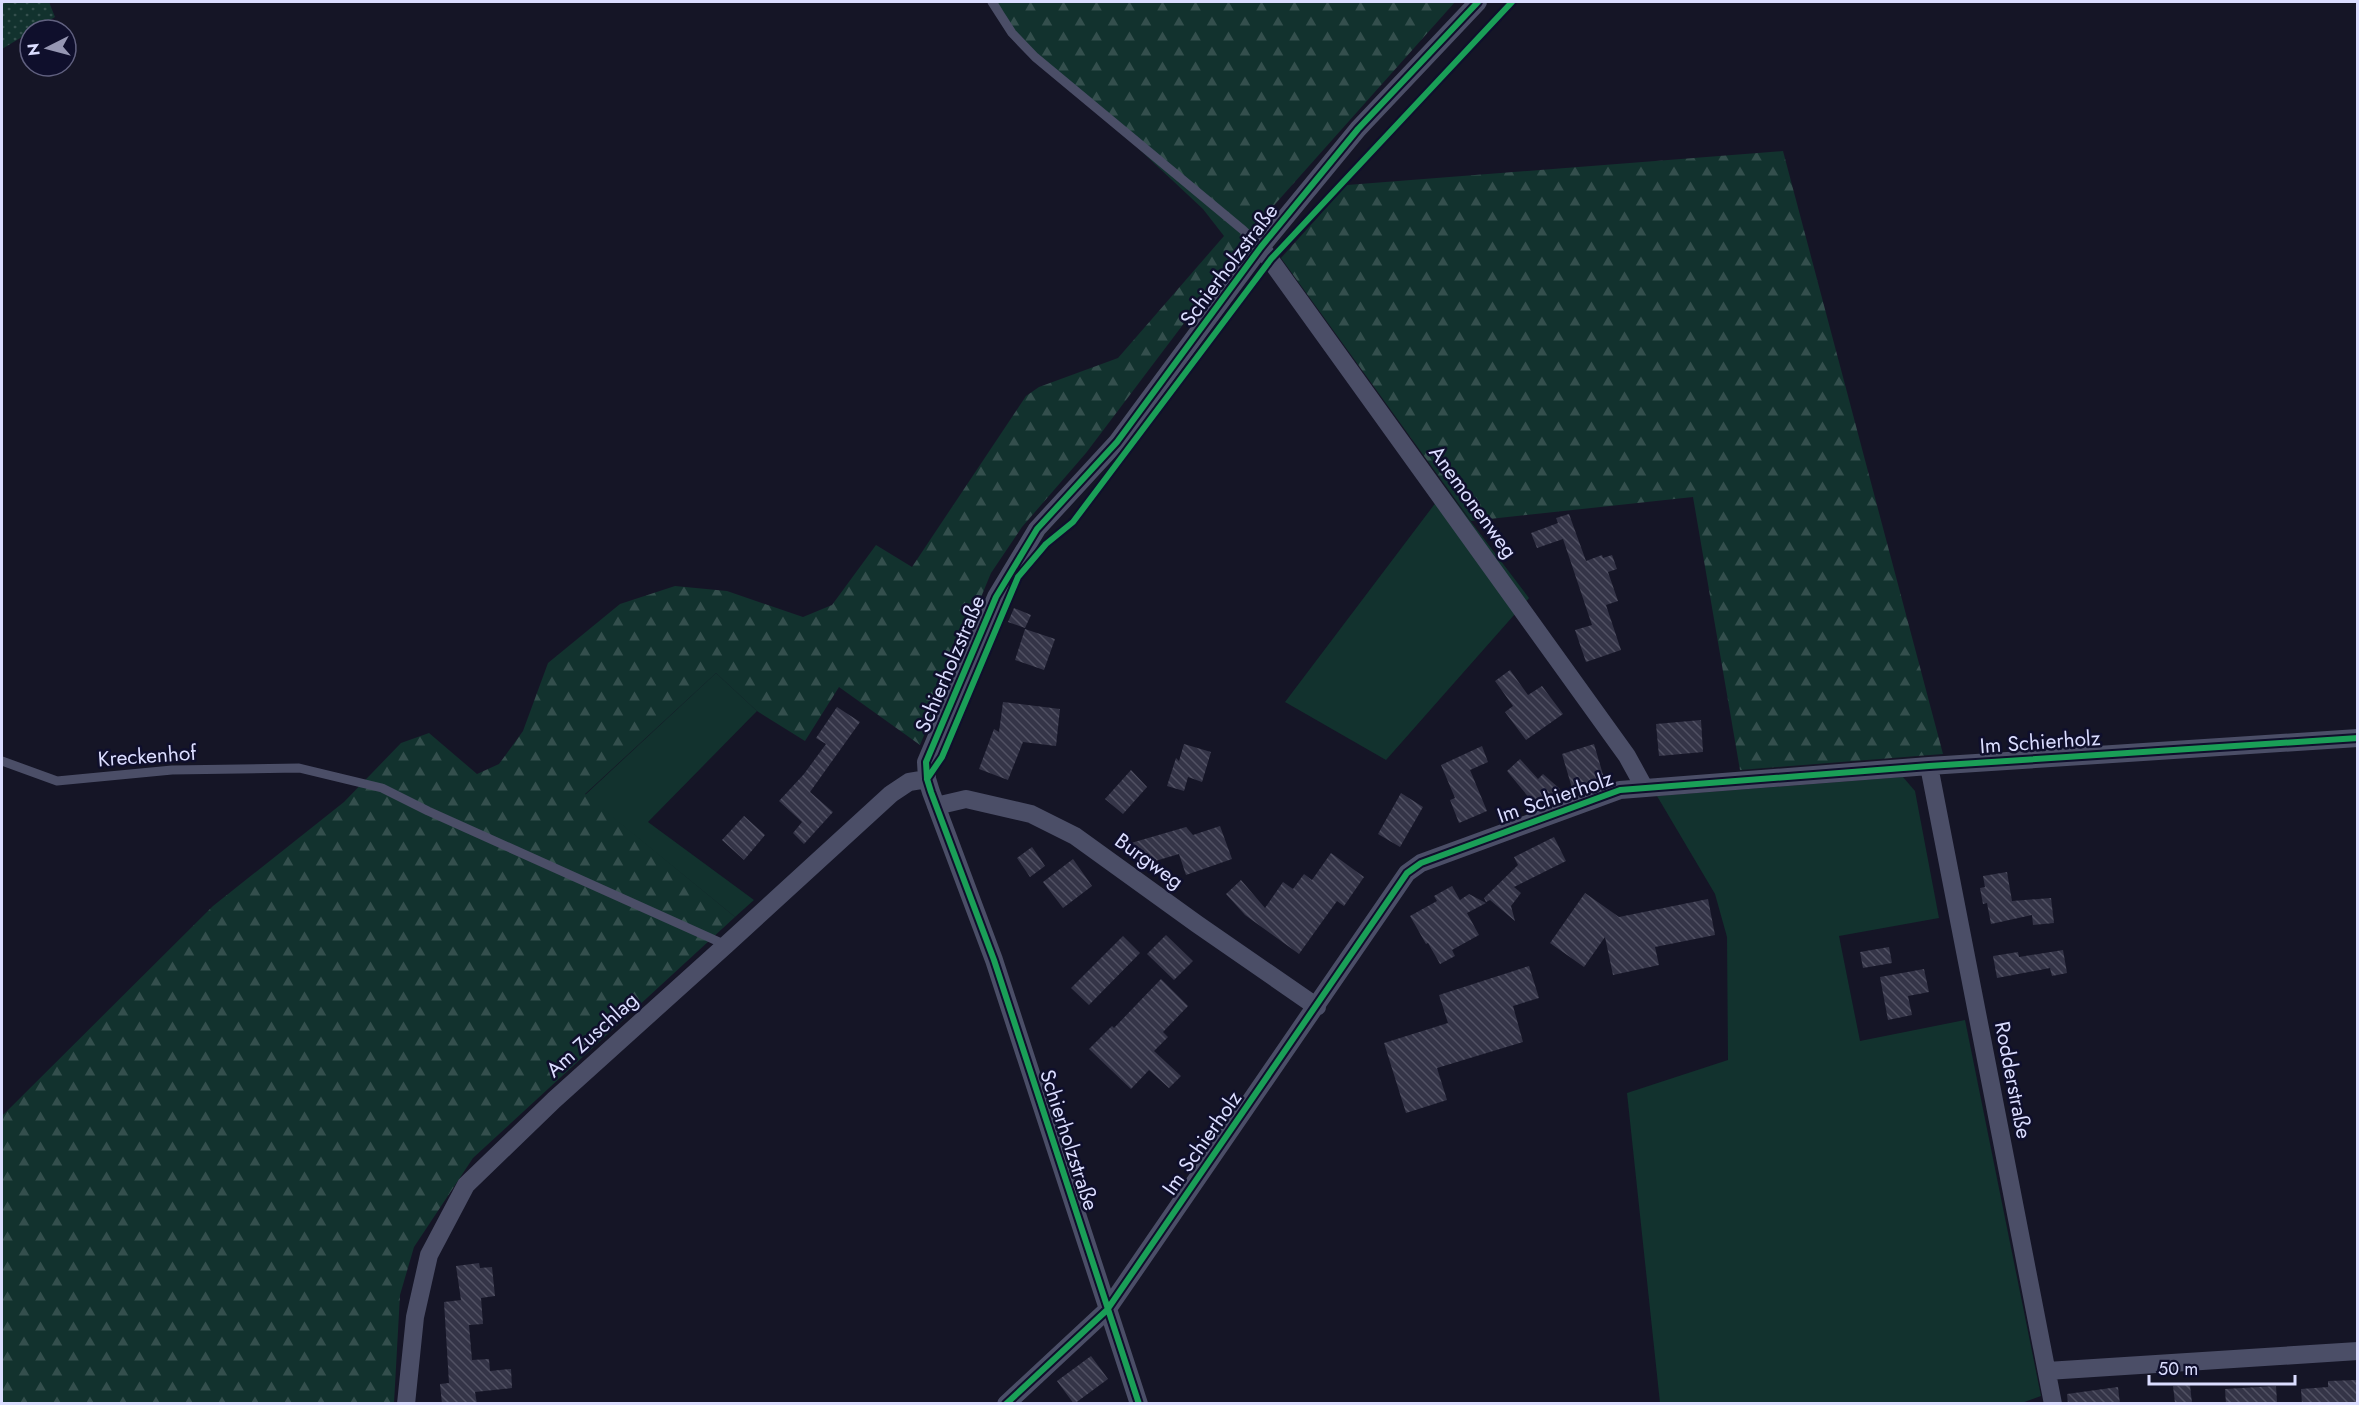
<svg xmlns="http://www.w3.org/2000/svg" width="2359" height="1405" font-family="Jost,sans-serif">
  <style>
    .green { fill: #12322e }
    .forest { fill: url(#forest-firs) }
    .park { fill: url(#park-dots) }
    .building { fill: url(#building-back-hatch) }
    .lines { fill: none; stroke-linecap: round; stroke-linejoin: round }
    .lane { stroke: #4b4e67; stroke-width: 9 }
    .street { stroke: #4b4e67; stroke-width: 18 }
    .cycleway-casing { stroke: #0f0f2c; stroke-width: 10 }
    .cycleway { stroke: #1a9f57; stroke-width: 6 }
    .labels { text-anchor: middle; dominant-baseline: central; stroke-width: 5; stroke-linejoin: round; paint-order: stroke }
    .street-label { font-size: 21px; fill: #dbddff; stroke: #0f0f2c }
  </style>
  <defs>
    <pattern id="forest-firs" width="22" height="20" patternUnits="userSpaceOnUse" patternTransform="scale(1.5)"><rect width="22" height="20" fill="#12322e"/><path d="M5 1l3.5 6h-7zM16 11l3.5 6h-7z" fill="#344f4d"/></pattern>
    <pattern id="park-dots" width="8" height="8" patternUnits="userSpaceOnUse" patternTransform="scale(1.5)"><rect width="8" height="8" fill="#12322e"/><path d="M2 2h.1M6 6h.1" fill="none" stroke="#344f4d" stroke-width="1.8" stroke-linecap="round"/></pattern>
    <pattern id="building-back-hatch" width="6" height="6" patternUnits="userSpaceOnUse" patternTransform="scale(1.5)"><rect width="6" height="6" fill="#343447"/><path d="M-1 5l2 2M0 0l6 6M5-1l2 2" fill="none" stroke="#515163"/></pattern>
  </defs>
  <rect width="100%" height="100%" fill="#151526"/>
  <!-- green -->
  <path class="green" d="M1446,489L1529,598L1386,760L1285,702Z
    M716,673L757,711L648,822L754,900L735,917L585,795Z
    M1903,777L1915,791L1939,918L1839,936L1860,1041L1965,1020L2041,1396L2019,1404L1660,1403L1627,1093L1728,1060L1727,937L1715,894L1657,796Z"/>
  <!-- forest -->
  <path class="forest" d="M989,2H1455L1268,212L1086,453L1022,527L991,573L920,745L839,687L805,741L757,711L716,673L585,794L735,917L473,1158L414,1247L400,1295L394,1403L2,1404V1116L213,906L344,802L401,743L429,733L477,774L499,764L523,731L548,663L620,604L675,586L727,591L803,617L832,605L876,545L912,567L1026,396L1039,387L1118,358L1224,236L1203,209L1013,31Z
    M1783,151L1943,754L1740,770L1693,497L1471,521L1281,258L1347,185Z"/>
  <!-- park -->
  <path class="park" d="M2,2H49L55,17L2,49Z"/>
  <!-- building -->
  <path class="building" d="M1569,514L1586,561L1602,555L1603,558L1612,555L1617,569L1608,572L1618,601L1606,605L1621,650L1586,662L1575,630L1592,625L1563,539L1537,548L1531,533L1558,523L1556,518Z
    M1014,608L1031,615L1025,628L1008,622Z
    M1025,629L1055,639L1044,670L1015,660Z
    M1510,670L1528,695L1542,686L1563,714L1526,740L1505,712L1513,706L1495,681Z
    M1003,702L1060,709L1056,746L1023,742L1008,780L979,769L994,729L999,732Z
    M837,707L860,722L810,792L833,812L804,844L793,833L802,822L779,801L804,774L826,744L816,738Z
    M1701,720L1703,752L1659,756L1656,724Z
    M1184,744L1211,752L1202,782L1188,777L1184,791L1167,786L1176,758L1179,761Z
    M1594,744L1604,778L1572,788L1562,754Z
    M1482,746L1488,762L1470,770L1487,811L1459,823L1450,800L1455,798L1441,765Z
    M1520,759L1538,779L1543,774L1560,789L1535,805L1507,771Z
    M1131,770L1147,787L1123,814L1105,799Z
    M1401,793L1423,807L1400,847L1378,834Z
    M744,816L765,835L744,860L722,840Z
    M1220,826L1232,859L1186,875L1179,854L1138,866L1131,843L1186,827L1193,835Z
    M1554,837L1566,861L1514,887L1521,893L1511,906L1515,921L1490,900L1486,902L1484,898L1518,865L1514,857Z
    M1032,847L1045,866L1030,877L1017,858Z
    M1331,853L1364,877L1344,906L1337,901L1299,954L1245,915L1226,894L1241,880L1265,908L1283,882L1293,889L1304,874L1312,880Z
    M1073,859L1092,886L1063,908L1043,882Z
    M2007,872L2012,901L2051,898L2054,923L2033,925L2032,915L1991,924L1987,903L1983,904L1980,888L1985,887L1983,876Z
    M1452,886L1460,900L1469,894L1486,903L1467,913L1479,935L1452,950L1455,956L1440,964L1428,943L1426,944L1410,916L1437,901L1434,896Z
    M1585,893L1619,917L1708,899L1715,935L1655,947L1659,965L1613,975L1605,937L1584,967L1550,943Z
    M1166,935L1193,961L1174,980L1147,954Z
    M1123,936L1140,953L1089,1005L1071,988Z
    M1889,947L1892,963L1863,968L1860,952Z
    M2063,950L2067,973L2052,976L2050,968L1997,978L1993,956L2018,952L2019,957Z
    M1529,966L1539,998L1513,1006L1523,1042L1437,1068L1447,1100L1406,1113L1384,1043L1448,1023L1439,995Z
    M1924,969L1929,992L1908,996L1912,1015L1888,1020L1880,977Z
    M1161,979L1188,1006L1163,1032L1168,1037L1154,1051L1181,1076L1169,1088L1149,1070L1131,1089L1089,1049L1112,1026L1114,1028Z
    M479,1263L480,1268L492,1267L495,1296L481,1298L483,1324L469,1325L472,1360L489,1359L490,1371L511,1369L512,1388L475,1392L477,1404H442L440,1384L449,1383L444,1302L461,1300L456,1266Z
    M1091,1356L1108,1379L1074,1404L1057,1381Z
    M2357,1380L2358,1402L2302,1404L2301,1389L2328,1387V1381Z
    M2190,1385L2192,1403H2175L2173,1386Z
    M2276,1386L2277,1402L2226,1404L2225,1389Z
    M2118,1387L2120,1404H2068L2067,1394Z"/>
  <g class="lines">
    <!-- lane -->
    <path class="lane" d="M992,2L1012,33L1035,57L1243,230L1261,247
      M2,761L57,781L172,770L299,768L382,788L428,811L726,945"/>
    <!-- street -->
    <path class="street" d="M1261,247L1627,756L1644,787
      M1929,766L2053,1404
      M936,806L966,799L1031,814L1075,836L1197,924L1317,1007
      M2047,1371L2358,1351
      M406,1404L415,1317L429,1255L466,1185L554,1100L726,945L891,794L909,782L927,779
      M1006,1404L1107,1310L1407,873L1421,863L1620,790L1929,766L2358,738
      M1139,1404L994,960L931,792L927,779L926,762L996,597L1037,529L1117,442L1261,247L1358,129L1478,2"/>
    <!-- cycleway casing -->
    <g class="cycleway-casing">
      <path id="cycleway" d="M927,779L942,757L1018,577L1046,544L1073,522L1271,259L1512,2
        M1006,1404L1107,1310L1407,873L1421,863L1620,790L1929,766L2358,738
        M1139,1404L994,960L931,792L927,779L926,762L996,597L1037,529L1117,442L1261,247L1358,129L1478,2"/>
    </g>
    <!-- cycleway -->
    <use href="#cycleway" class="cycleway"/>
  </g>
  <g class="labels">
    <!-- street labels -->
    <g class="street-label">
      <text transform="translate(1229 265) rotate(-53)">Schierholzstraße</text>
      <text transform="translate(1473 502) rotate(54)">Anemonenweg</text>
      <text transform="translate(950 664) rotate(-67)">Schierholzstraße</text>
      <text transform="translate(2040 742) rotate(-4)">Im Schierholz</text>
      <text transform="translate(147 756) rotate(-4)">Kreckenhof</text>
      <text transform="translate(1555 797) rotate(-19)">Im Schierholz</text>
      <text transform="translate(1149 861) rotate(36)">Burgweg</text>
      <text transform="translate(592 1035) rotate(-42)">Am Zuschlag</text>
      <text transform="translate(2013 1080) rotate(79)">Rodderstraße</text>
      <text transform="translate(1069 1140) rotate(72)">Schierholzstraße</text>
      <text transform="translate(1202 1143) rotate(-55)">Im Schierholz</text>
    </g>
  </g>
  <!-- border -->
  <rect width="2359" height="1405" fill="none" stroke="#dbddff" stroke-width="6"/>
  <!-- north arrow -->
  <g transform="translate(48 48) rotate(264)"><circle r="28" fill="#0f0f2c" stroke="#616180" stroke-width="1.5"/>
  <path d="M0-4.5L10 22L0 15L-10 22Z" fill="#9697b3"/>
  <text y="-9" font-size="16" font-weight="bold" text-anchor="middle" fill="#dbddff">N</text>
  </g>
  <!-- scale -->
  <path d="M2149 1375v9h146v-9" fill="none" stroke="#dbddff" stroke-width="3"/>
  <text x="2158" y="1375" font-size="18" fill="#dbddff" stroke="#0f0f2c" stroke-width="4.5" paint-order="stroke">50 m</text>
</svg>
